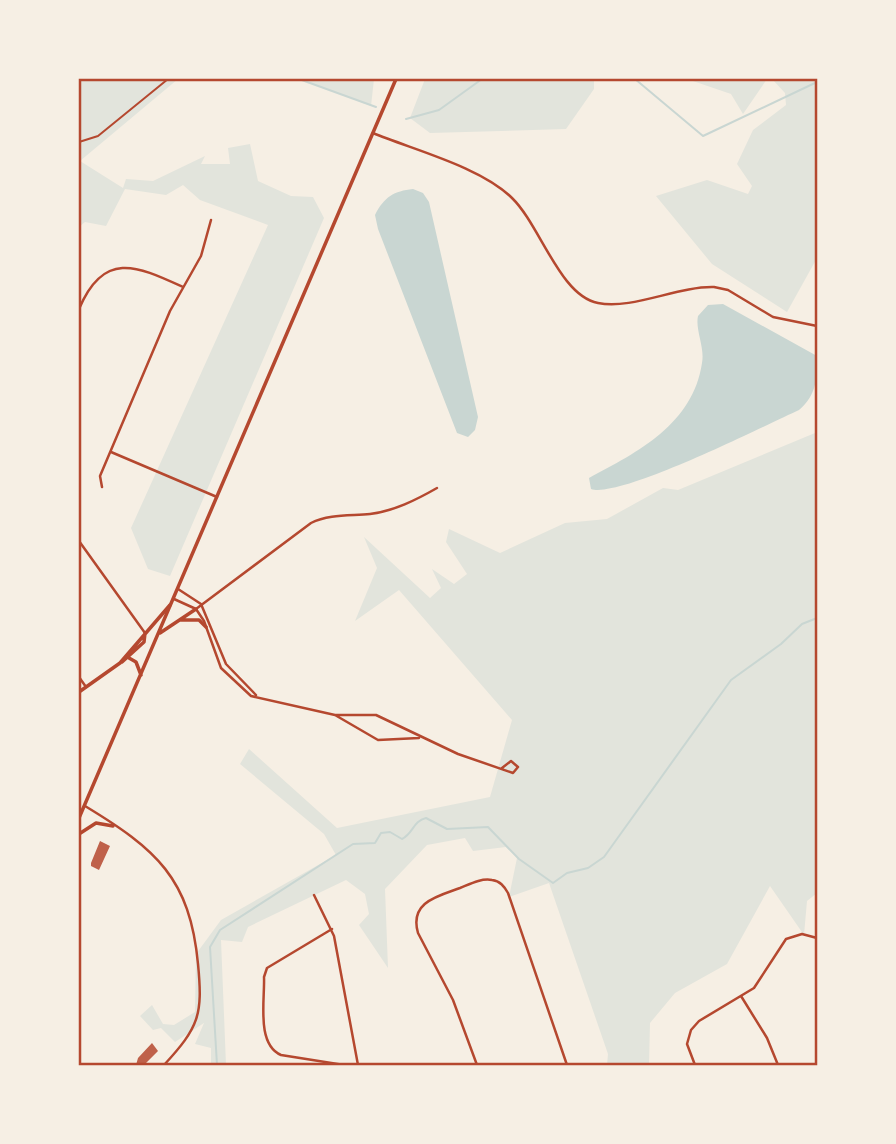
<svg xmlns="http://www.w3.org/2000/svg" width="896" height="1144" font-family="Commissioner,sans-serif">
  <style>
    .green { fill: #e2e4dc }
    .water { fill: #c9d6d2 }
    .lines { fill: none; stroke-linecap: round; stroke-linejoin: round }
    .stream { stroke: #c9d6d2; stroke-width: 2 }
    .building { fill: #bf614a }
    .pedestrian { stroke: #b5482f; stroke-width: 2 }
    .minor { stroke: #b5482f; stroke-width: 2.5 }
    .tertiary { stroke: #b5482f; stroke-width: 2.5 }
    .secondary { stroke: #b5482f; stroke-width: 3.5 }
    .primary { stroke: #b5482f; stroke-width: 3.5 }
    .neatline { fill: none; stroke: #b5482f; stroke-width: 2.5 }
  </style>
  <rect width="100%" height="100%" fill="#f6efe4"/>
  <!-- green -->
  <path class="green" d="M79,79H178L80,161L123,188L126,179L153,181L205,156L201,164H230L228,148L250,144L258,181L291,196L313,197L324,218L170,576L148,569L131,528L268,225L200,200L183,185L166,195L125,189L106,226L85,222L79,227Z
    M301,79H374L371,106Z
    M425,79H594V89L566,129L430,133L410,118Z
    M687,79H767L743,114L731,94Z
    M772,79H817V258L787,312L712,264L656,196L707,180L748,194L752,186L737,164L753,130L786,105L785,93Z
    M817,426V893L807,901L804,935L770,886L727,964L675,993L650,1023L649,1065H607L608,1054L549,883L509,897L517,858L506,847L473,851L465,838L427,845L385,889L388,968L359,925L369,914L365,894L346,880L248,927L242,942L221,940L226,1065H211V1048L195,1044L204,1023L175,1042L161,1028L153,1030L140,1016L152,1005L163,1024L174,1025L195,1012L196,954L221,920L336,855L324,834L240,764L249,749L337,828L490,797L512,720L399,590L355,621L377,568L364,537L430,598L441,588L432,569L454,584L467,574L446,542L449,529L500,553L565,523L607,519L663,488L678,490L815,433Z"/>
  <!-- water -->
  <path class="water" d="M413,189L423,193L429,202L478,417L475,430L468,437L457,433L378,229L375,215C384,197 394,191 413,189Z
    M723,304L817,356C817,378 817,395 799,410C764,426 620,499 591,489L589,478C638,452 693,424 702,363C705,347 695,330 698,316L708,305Z"/>
  <g class="lines">
    <!-- stream -->
    <path class="stream" d="M299,79L376,107
      M635,79L703,136L817,82
      M406,119L439,110L482,79
      M217,1065L210,947L220,930L353,844L375,843L381,833L390,832L402,839C413,834 413,821 426,818L447,829L488,827L519,859L553,883L567,873L588,868L604,857L731,680L781,644L802,624L817,618"/>
  </g>
  <!-- building -->
  <path class="building" d="M100,841L110,846L99,870L91,866V863Z
    M152,1043L158,1051L144,1065H136L138,1058Z"/>
  <g class="lines">
    <!-- pedestrian -->
    <path class="pedestrian" d="M79,142L98,136L168,79"/>
    <!-- minor -->
    <path class="minor" d="M373,133C414,150 481,167 512,198C540,225 560,296 598,303C632,310 678,286 714,287L728,290L773,317L817,326
      M79,309C104,250 137,266 183,287
      M111,452L217,497
      M102,487L100,476L170,311L201,256L211,220
      M79,541L145,633
      M178,589L201,604L226,664L256,695
      M174,599L196,609L204,621L221,668L251,696L335,715H376L458,754L513,773L518,767L511,761L502,768
      M196,609L311,523C329,514 351,516 370,514C394,511 416,500 437,488
      M79,677L86,687
      M335,715L378,740L419,738
      M314,895L334,936L358,1065
      M332,929L267,968L264,977C265,1000 256,1044 281,1055L344,1065
      M741,996L767,1038L778,1065
      M477,1065L453,1000L418,933C409,902 438,896 460,888C470,884 481,878 492,880C500,881 504,886 508,893L567,1065
      M695,1065L687,1044L691,1030L699,1021L754,988L786,939L802,934L817,938"/>
    <!-- tertiary -->
    <path class="tertiary" d="M85,806C156,849 190,878 198,964C203,1015 199,1027 164,1065"/>
    <!-- secondary -->
    <path class="secondary" d="M122,662L144,642L145,633
      M79,692L120,663L170,605"/>
    <!-- primary -->
    <path class="primary" d="M181,620H199L206,627
      M160,633L196,609
      M129,658L136,662L141,675
      M79,818L396,79
      M79,834L96,823L113,826"/>
  </g>
  <!-- border -->
  <rect width="896" height="1144" fill="none" stroke="#f6efe4" stroke-width="161"/>
  <rect x="80" y="80" width="736" height="984" class="neatline"/>
</svg>
